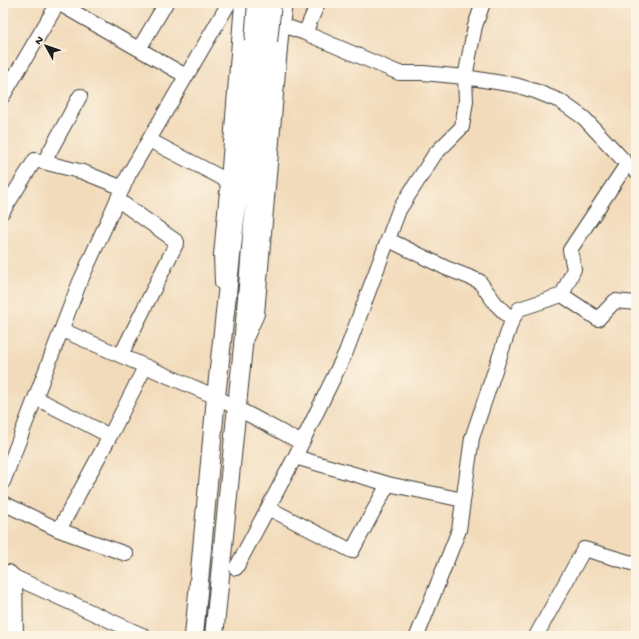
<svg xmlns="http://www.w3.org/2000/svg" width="639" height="639" font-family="'Gochi Hand',sans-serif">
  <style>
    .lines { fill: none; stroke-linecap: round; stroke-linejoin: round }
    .minor-casing { stroke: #3c3934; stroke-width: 16 }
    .tertiary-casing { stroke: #3c3934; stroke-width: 20 }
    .secondary-casing { stroke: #3c3934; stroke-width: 22 }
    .minor { stroke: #fff; stroke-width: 14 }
    .tertiary { stroke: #fff; stroke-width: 18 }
    .secondary { stroke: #fff; stroke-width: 20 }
    .rail { stroke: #1c1c1c; stroke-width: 3; stroke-dasharray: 6 3; stroke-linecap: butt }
    .tertiary-bridge-casing { stroke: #3c3934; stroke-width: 20; stroke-linecap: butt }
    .tertiary-bridge { stroke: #fff; stroke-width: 18 }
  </style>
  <rect width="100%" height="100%" fill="#fcf5e5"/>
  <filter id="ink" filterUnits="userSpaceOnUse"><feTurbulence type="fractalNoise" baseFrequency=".025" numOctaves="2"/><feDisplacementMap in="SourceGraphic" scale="8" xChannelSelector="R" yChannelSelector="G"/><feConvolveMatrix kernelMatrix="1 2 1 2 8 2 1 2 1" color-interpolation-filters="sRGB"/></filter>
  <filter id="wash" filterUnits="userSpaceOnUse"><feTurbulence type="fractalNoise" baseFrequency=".012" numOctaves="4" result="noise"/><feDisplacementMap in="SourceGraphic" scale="16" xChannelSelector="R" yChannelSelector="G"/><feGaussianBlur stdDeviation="0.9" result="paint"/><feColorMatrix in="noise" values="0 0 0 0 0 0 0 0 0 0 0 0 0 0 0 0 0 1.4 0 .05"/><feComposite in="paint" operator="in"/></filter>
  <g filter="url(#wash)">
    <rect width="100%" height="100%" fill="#f2dbbb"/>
  </g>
  <g filter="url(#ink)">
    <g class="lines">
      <!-- minor casing -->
      <g class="minor-casing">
        <path id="minor" d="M242,3L282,25L305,33L399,73H423L465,77L515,85L535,91L560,101L584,118L627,164L636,171
          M305,33L318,3
          M139,49L166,3
          M3,96L58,3L186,76
          M149,140L228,181
          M44,162L80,96
          M118,200L177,242L121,355
          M3,211L35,160L83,172L123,188
          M389,240L446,268L479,281L496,304L512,320L472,438L459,530L417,636
          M222,283L221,255L228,181L242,3
          M562,295L598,319L615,301L636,303
          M512,320L519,309L562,295L574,269L570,250L627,164
          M62,330L216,397L302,443
          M247,336L257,314L282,25L285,3
          M36,398L110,436
          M3,482L79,284L129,174L229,3
          M388,484L463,500
          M3,503L59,530L110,436L145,367
          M268,508L352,551L388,484L295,457
          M59,530L126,554
          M236,568L295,457L346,352L399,210L435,154L462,127L466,101L465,77L475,26L483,3
          M5,573L144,636
          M536,636L584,549L635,564"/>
      </g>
      <!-- tertiary casing -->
      <g class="tertiary-casing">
        <path id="tertiary" d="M194,636L216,397L254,41
          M214,636L243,346L268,42"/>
      </g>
      <!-- secondary casing -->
      <g class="secondary-casing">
        <path id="secondary" d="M8,575L12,579L13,636"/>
      </g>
      <!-- minor -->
      <use href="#minor" class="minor"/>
      <!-- tertiary -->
      <use href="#tertiary" class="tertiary"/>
      <!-- secondary -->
      <use href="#secondary" class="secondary"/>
      <!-- rail -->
      <path class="rail" d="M632,3L636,4"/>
      <!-- tertiary-bridge casing -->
      <g class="tertiary-bridge-casing">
        <path id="tertiary-bridge" d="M254,41L257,3
          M268,42L272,3"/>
      </g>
      <!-- tertiary-bridge -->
      <use href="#tertiary-bridge" class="tertiary-bridge"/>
    </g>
  </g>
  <!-- margin -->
  <rect width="639" height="639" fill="none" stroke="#fcf5e5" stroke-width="16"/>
  <!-- north arrow -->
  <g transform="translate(46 46) rotate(310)" stroke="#fcf5e5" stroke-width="3" paint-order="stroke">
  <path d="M0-3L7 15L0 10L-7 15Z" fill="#1c1c1c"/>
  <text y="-6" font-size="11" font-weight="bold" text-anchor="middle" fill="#1c1c1c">N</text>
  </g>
</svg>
